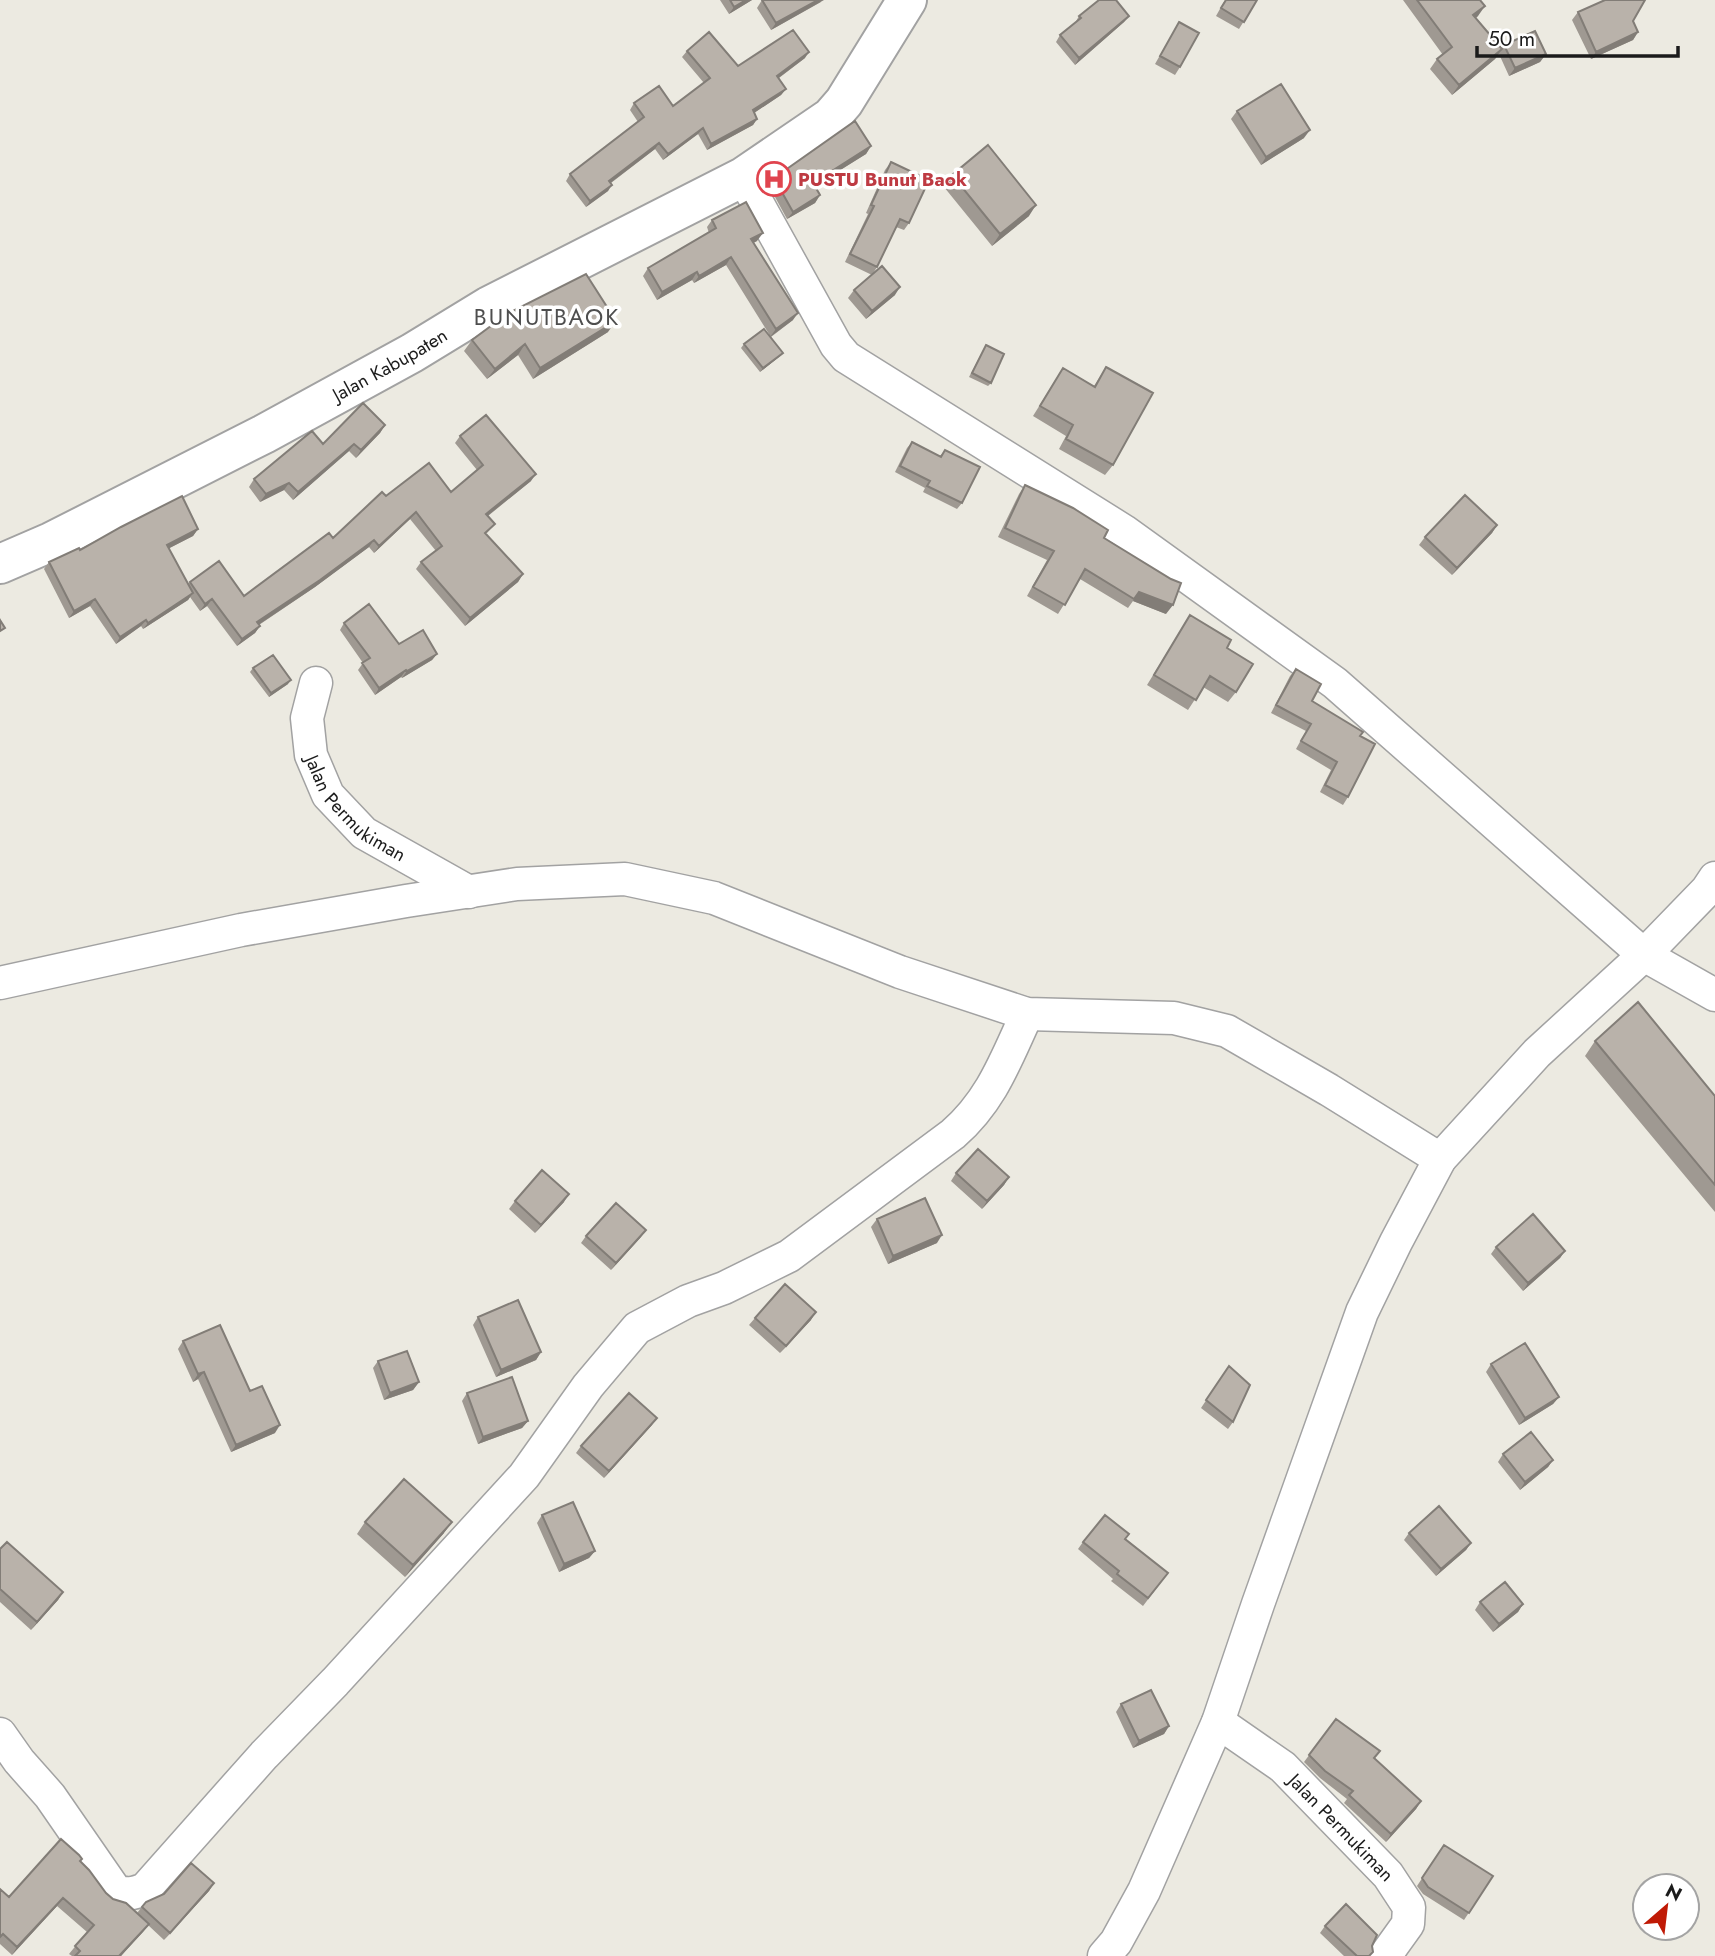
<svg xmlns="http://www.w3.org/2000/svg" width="1715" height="1956" font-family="Jost,sans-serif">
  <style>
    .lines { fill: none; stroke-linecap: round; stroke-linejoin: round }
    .minor-casing { stroke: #a2a2a2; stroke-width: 35 }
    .tertiary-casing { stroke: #a2a2a2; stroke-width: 42 }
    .minor { stroke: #fff; stroke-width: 32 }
    .tertiary { stroke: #fff; stroke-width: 38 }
    .wall { fill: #9f9992 }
    .shaded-wall { fill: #827d77 }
    .building { fill: #b9b2aa; stroke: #827d77; stroke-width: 2 }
    .labels { text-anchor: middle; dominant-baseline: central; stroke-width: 7; stroke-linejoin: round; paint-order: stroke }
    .health-label { font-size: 19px; font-weight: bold; fill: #be3a42; stroke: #fff; text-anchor: start }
    .street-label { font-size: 19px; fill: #1b1b1b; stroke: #fff }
    .quarter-label { font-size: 23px; letter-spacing: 2px; fill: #4e4e4e; stroke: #fff }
  </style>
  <rect width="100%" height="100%" fill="#eceae1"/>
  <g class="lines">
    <!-- minor casing -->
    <g class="minor-casing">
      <g id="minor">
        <path d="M743,177L836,345L846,357L1124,531L1335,683L1644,955L1715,995"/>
        <path id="s1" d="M316,683L307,718L311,755L328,795L364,833L469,892"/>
        <path d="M0,983L241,930L406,901L517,884L625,879L714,898L900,972L1027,1014L1174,1018L1227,1031L1329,1090L1440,1159"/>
        <path id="s2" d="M1218,1722L1283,1767L1388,1875L1409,1907L1408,1924L1385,1956"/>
        <path d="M0,1734L19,1761L50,1796L115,1890C126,1895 133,1894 145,1889L264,1755L335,1682L524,1476L588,1386L637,1328L688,1301L724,1288L789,1256L953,1134C992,1100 1006,1059 1027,1014"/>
        <path d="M1104,1956L1116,1942L1144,1891L1218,1722L1258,1604L1362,1312L1396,1242L1440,1159L1537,1053L1644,955L1707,890L1715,878"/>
      </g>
    </g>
    <!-- tertiary casing -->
    <g class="tertiary-casing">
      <g id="tertiary">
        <path id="s3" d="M0,564L51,542L264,434L412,353L489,306L743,177L831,117L844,102L907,0"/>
      </g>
    </g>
    <!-- minor -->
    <use href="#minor" class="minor"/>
    <!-- tertiary -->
    <use href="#tertiary" class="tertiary"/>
  </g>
  <!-- wall -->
  <path class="wall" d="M720,0H752L729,14Z
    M762,0L821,2L771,30L757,8Z
    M1225,0H1257L1239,29L1216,16Z
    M1403,0H1480L1478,16L1476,18L1502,48L1504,45L1546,54L1540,62L1509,76L1499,54L1495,59L1452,95L1430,69L1437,59L1443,55Z
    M1578,12L1633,21L1638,32L1633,40L1591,59L1572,20Z
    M1079,16H1129L1124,22L1075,65L1056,42L1060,35L1075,23Z
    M1179,22L1180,67L1175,75L1155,64Z
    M687,51L738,66L805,58L779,78L786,89L781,95L754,113L757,119L753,125L707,150L698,134L663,160L655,149L611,183L608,191L586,207L566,181L570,174L638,122L630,110L634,103L673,106L704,83L682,57Z
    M1237,111L1304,138L1261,165L1231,119Z
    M871,146L866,154L814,186L820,195L815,203L787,219L769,186L774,178Z
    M891,162L909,223L904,230L896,227L877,267L872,275L845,262L868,214L866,213L885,170Z
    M952,175L1029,216L992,246L944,187Z
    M712,220L757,241L753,243L793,320L771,337L783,353L780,356L760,372L741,348L744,344L769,334L726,265L694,283L692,280L657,300L643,276L648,268L709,233L707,227Z
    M854,290L895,295L866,319L848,298Z
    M608,332L533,379L518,355L487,379L464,351L472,340Z
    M986,345L991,383L988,386L969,377Z
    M1106,367L1113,465L1105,475L1059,449L1066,436L1033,416L1063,368L1094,386Z
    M385,425L380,433L356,458L349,451L293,500L284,490L260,502L249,487L254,479L323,444Z
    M460,436L531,481L488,516L495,524L486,534L523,574L518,582L465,626L416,569L421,562L436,551L410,519L374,553L369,547L315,587L259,625L260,626L255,633L237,646L207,606L200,611L190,597L188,600L143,629L141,626L116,644L90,606L69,618L44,569L49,562L80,550L198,529L193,536L169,548L188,584L190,582L244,596L333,538L386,496L451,492L477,470L455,443Z
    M912,442L940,456L945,450L962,503L957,509L923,492L925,488L895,472L907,448Z
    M1025,485L1104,538L1166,614L1133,601L1128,608L1080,579L1058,614L1027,596L1047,560L998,537L1019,494Z
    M1497,525L1492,533L1452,575L1419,545L1425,537Z
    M1190,615L1227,648L1236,692L1228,702L1203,687L1188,710L1147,685Z
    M344,623L399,644L437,654L432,660L402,678L401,677L375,695L358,670L363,663L340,630Z
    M253,668L288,684L269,697L250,672Z
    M1296,669L1312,701L1360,736L1348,797L1343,805L1320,792L1331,770L1296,749L1306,731L1271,713L1290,676Z
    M1595,1041L1715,1096V1212L1585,1056Z
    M956,1173L1009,1177L1004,1185L982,1209L951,1181Z
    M515,1201L564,1202L535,1233L509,1209Z
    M877,1219L937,1243L888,1264L871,1227Z
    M646,1230L640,1238L611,1270L581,1243L586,1236Z
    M1496,1247L1565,1251L1560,1258L1523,1291L1491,1254Z
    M478,1317L541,1352L536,1360L496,1377L473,1325Z
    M755,1318L811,1320L780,1353L749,1325Z
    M183,1341L275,1433L231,1452L198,1379L193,1382L178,1349Z
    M378,1361L419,1382L413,1390L384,1400L373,1368Z
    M1491,1364L1559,1397L1553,1404L1519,1425L1486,1372Z
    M1229,1366L1233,1422L1228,1429L1201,1408Z
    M467,1393L528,1421L522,1428L478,1444L462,1401Z
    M657,1418L651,1426L604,1478L576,1453L581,1446Z
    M1503,1454L1553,1460L1548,1467L1520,1490L1498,1462Z
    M542,1515L595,1551L589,1558L559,1572L537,1523Z
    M365,1522L444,1533L405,1577L357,1534Z
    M1409,1533L1471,1543L1466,1550L1436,1576L1404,1540Z
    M1126,1539L1168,1573L1143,1606L1111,1581L1113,1579L1078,1549L1083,1542Z
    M0,1549L63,1592L58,1600L31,1630L0,1602Z
    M1480,1602L1523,1604L1518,1612L1493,1632L1475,1610Z
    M1121,1704L1169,1726L1164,1734L1133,1748L1116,1712Z
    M1336,1719L1374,1758L1421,1801L1416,1809L1386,1842L1344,1803L1347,1799L1320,1778L1304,1762Z
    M1444,1845L1493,1876L1464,1920L1423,1894L1417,1886Z
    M80,1861L106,1893L113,1899L137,1913L142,1907L214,1883L209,1891L164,1940L148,1925L121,1956H72L69,1954L87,1932L57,1906L12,1955L0,1944V1889L9,1897Z
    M1325,1926L1372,1946L1370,1956H1344L1320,1933Z"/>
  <!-- shaded-wall -->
  <path class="shaded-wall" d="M746,0H752L729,14L734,7Z
    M818,0H824L771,30L776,23Z
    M1485,6L1478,16L1466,25L1473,15Z
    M1129,16L1124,22L1075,65L1079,58Z
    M1638,32L1633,40L1591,59L1596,52Z
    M1502,49L1495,59L1452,95L1459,85Z
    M809,52L805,58L773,82L777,76Z
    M1546,54L1540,62L1509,76L1515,68Z
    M786,89L781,95L748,117L753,110Z
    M757,119L753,125L707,150L711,144Z
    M703,128L698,134L663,160L668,154Z
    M1310,130L1304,138L1261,165L1266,157Z
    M659,143L655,149L605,187L609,181Z
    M871,146L866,154L807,191L813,183Z
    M612,185L608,191L586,207L590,201Z
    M820,195L815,203L787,219L793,212Z
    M1036,205L1029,216L992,246L1000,234Z
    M763,233L757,241L745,247L751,239Z
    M731,257L726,265L694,283L699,276Z
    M697,272L692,280L657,300L662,292Z
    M900,287L895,295L866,319L872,311Z
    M798,313L793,320L770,337L776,329Z
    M616,321L608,332L533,379L540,368Z
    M525,344L518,355L487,379L495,369Z
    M783,353L780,356L760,372L763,368Z
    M385,425L380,433L356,458L361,450Z
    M354,444L349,451L293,500L298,492Z
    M536,474L531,481L481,521L486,514Z
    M289,483L284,490L260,502L266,494Z
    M416,512L410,519L374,553L379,546Z
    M1497,525L1492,533L1452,575L1457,568Z
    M198,529L193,536L162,552L167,545Z
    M374,540L369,547L315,587L252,629L257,622Z
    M523,574L518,582L465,626L470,618Z
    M1139,592L1173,605L1166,614L1133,601Z
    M193,593L188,600L143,629L148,623Z
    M95,599L90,606L69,618L74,611Z
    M212,599L207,606L200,611L205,604Z
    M146,620L141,626L116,644L120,637Z
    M260,626L255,633L237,646L242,639Z
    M437,654L432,660L402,678L407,671Z
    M406,670L401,677L375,695L379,688Z
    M291,680L288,684L269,697L271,693Z
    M1009,1177L1004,1185L982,1209L987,1201Z
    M569,1194L564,1202L535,1233L541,1225Z
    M646,1230L640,1238L611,1270L616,1263Z
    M942,1235L937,1243L888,1264L893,1256Z
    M1565,1251L1560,1258L1523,1291L1528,1283Z
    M816,1312L811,1320L780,1353L786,1346Z
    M541,1352L536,1360L496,1377L501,1370Z
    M204,1372L198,1379L193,1382L198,1374Z
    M419,1382L413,1390L384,1400L390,1393Z
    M1559,1397L1553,1404L1519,1425L1525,1418Z
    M657,1418L651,1426L604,1478L609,1471Z
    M528,1421L522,1428L478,1444L483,1437Z
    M280,1425L275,1433L231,1452L236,1445Z
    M1553,1460L1548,1467L1520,1490L1525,1482Z
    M452,1522L444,1533L405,1577L413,1565Z
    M1471,1543L1466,1550L1436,1576L1441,1569Z
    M595,1551L589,1558L559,1572L564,1564Z
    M63,1592L58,1600L31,1630L37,1622Z
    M1523,1604L1518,1612L1493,1632L1499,1624Z
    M1169,1726L1164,1734L1133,1748L1139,1741Z
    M1421,1801L1416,1809L1386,1842L1391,1834Z
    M214,1883L209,1891L164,1940L170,1933Z
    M63,1898L57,1906L12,1955L17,1947Z
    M149,1924L143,1932L121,1956H119Z"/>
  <!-- building -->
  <path class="building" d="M730,0H746L734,7Z
    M762,0H818L776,23Z
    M1099,0H1116L1129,16L1079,58L1060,35L1081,18L1079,16Z
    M1226,0H1257L1244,22L1221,8Z
    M1417,0H1480L1485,6L1473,15L1502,49L1459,85L1437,59L1452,47Z
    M1605,0H1645L1633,21L1638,32L1596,52L1578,12Z
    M1179,22L1199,33L1180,67L1160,56Z
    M793,30L809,52L777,76L786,89L753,110L757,119L711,144L703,128L668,154L659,143L609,181L612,185L590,201L570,174L644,117L634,103L659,86L673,106L710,78L687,51L709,32L738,66Z
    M1535,31L1546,54L1515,68L1504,45Z
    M1281,84L1310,130L1266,157L1237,111Z
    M855,121L871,146L813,183L820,195L793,212L774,178Z
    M988,145L1036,205L1000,234L952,175Z
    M891,162L929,180L909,223L900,219L877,267L850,254L874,206L871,205Z
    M746,202L763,233L751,239L798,313L776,329L731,257L699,276L697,272L662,292L648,268L716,228L712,220Z
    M882,266L900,287L872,311L854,290Z
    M586,274L616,321L540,368L525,344L495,369L472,340L507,314Z
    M764,329L783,353L763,368L744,344Z
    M986,345L1004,354L991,383L972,373Z
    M1106,367L1153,393L1113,465L1066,439L1073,425L1040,406L1063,368L1095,387Z
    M363,403L385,425L361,450L354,444L298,492L289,483L266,494L254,479L312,431L323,444Z
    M486,415L536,474L486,514L495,524L485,533L523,574L470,618L421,562L442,546L416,512L379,546L374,540L320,580L257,622L260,626L242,639L212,599L205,604L190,582L219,561L244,596L329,533L333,538L382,492L386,496L429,463L451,492L483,465L460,436Z
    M912,442L941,457L945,450L980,467L962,503L927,486L930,481L900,466Z
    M1025,485L1073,508L1108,530L1104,538L1171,579L1181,583L1173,605L1139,592L1134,599L1085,569L1065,605L1033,587L1054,551L1005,528Z
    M1465,495L1497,525L1457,568L1425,537Z
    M182,496L198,529L167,545L193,593L148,623L146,620L120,637L95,599L74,611L49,562L79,548L80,550L121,527Z
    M369,604L399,644L423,630L437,654L407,671L406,670L379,688L362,663L370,658L344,623Z
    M1190,615L1231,640L1227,648L1253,664L1236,692L1210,676L1196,700L1154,675Z
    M0,620L5,628L0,631Z
    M273,655L291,680L271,693L253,668Z
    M1296,669L1321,684L1312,701L1363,732L1360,736L1375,744L1348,797L1325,785L1337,762L1301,741L1311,724L1276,705Z
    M1638,1002L1715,1096V1185L1595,1041Z
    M978,1149L1009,1177L987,1201L956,1173Z
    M542,1170L569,1194L541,1225L515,1201Z
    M925,1198L942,1235L893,1256L877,1219Z
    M616,1203L646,1230L616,1263L586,1236Z
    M1533,1214L1565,1251L1528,1283L1496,1247Z
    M785,1284L816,1312L786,1346L755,1318Z
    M518,1300L541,1352L501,1370L478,1317Z
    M220,1325L250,1391L262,1386L280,1425L236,1445L204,1372L198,1374L183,1341Z
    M1525,1343L1559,1397L1525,1418L1491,1364Z
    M407,1351L419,1382L390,1393L378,1361Z
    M1229,1366L1250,1385L1233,1422L1206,1400Z
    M512,1377L528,1421L483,1437L467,1393Z
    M629,1393L657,1418L609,1471L581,1446Z
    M1531,1432L1553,1460L1525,1482L1503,1454Z
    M404,1479L452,1522L413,1565L365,1522Z
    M573,1502L595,1551L564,1564L542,1515Z
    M1439,1506L1471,1543L1441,1569L1409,1533Z
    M1105,1515L1129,1534L1125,1539L1168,1573L1148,1598L1117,1574L1119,1571L1083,1542Z
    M7,1542L63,1592L37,1622L0,1589V1549Z
    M1505,1582L1523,1604L1499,1624L1480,1602Z
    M1151,1690L1169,1726L1139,1741L1121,1704Z
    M1336,1719L1380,1751L1374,1758L1421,1801L1391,1834L1349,1795L1353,1791L1325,1771L1309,1755Z
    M61,1839L79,1855L82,1859L80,1861L89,1870L106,1893L113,1899L126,1903L149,1924L119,1956H75L80,1951L75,1946L94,1925L63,1898L17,1947L3,1934L0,1937V1889L9,1897Z
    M1444,1845L1493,1876L1469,1913L1428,1887L1422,1878Z
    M191,1863L214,1883L170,1933L142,1907L146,1902L164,1894Z
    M1346,1904L1377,1935L1372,1946L1373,1952L1369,1956H1357L1325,1926Z"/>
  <!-- icons -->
  <defs>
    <g id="hospital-ring" transform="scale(1.75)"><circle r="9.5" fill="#fff" stroke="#e0444e" stroke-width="1.5"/><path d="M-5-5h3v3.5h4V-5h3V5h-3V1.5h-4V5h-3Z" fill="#e0444e"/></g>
  </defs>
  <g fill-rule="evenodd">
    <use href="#hospital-ring" x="774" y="179"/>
  </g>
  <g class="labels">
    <!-- health labels -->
    <g class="health-label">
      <text x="798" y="179">PUSTU Bunut Baok</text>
    </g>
    <!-- street labels -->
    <g class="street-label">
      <text stroke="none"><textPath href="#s3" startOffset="438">Jalan Kabupaten</textPath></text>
      <text stroke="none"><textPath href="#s1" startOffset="145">Jalan Permukiman</textPath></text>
      <text stroke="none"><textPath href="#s2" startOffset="163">Jalan Permukiman</textPath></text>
    </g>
    <!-- quarter labels -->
    <g class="quarter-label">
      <text x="547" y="317">BUNUTBAOK</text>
    </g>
  </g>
  <!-- north arrow -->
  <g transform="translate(1666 1907) rotate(28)"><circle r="33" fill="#ffffff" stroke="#a4a4a4" stroke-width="2"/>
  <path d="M0-5L12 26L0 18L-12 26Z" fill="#c01a06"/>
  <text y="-10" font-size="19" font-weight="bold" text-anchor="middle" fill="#1b1b1b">N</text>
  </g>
  <!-- scale -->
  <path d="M1477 46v10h201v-10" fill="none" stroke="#1b1b1b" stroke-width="3.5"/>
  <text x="1488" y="46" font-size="21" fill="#1b1b1b" stroke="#ffffff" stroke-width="5" paint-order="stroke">50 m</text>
</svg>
